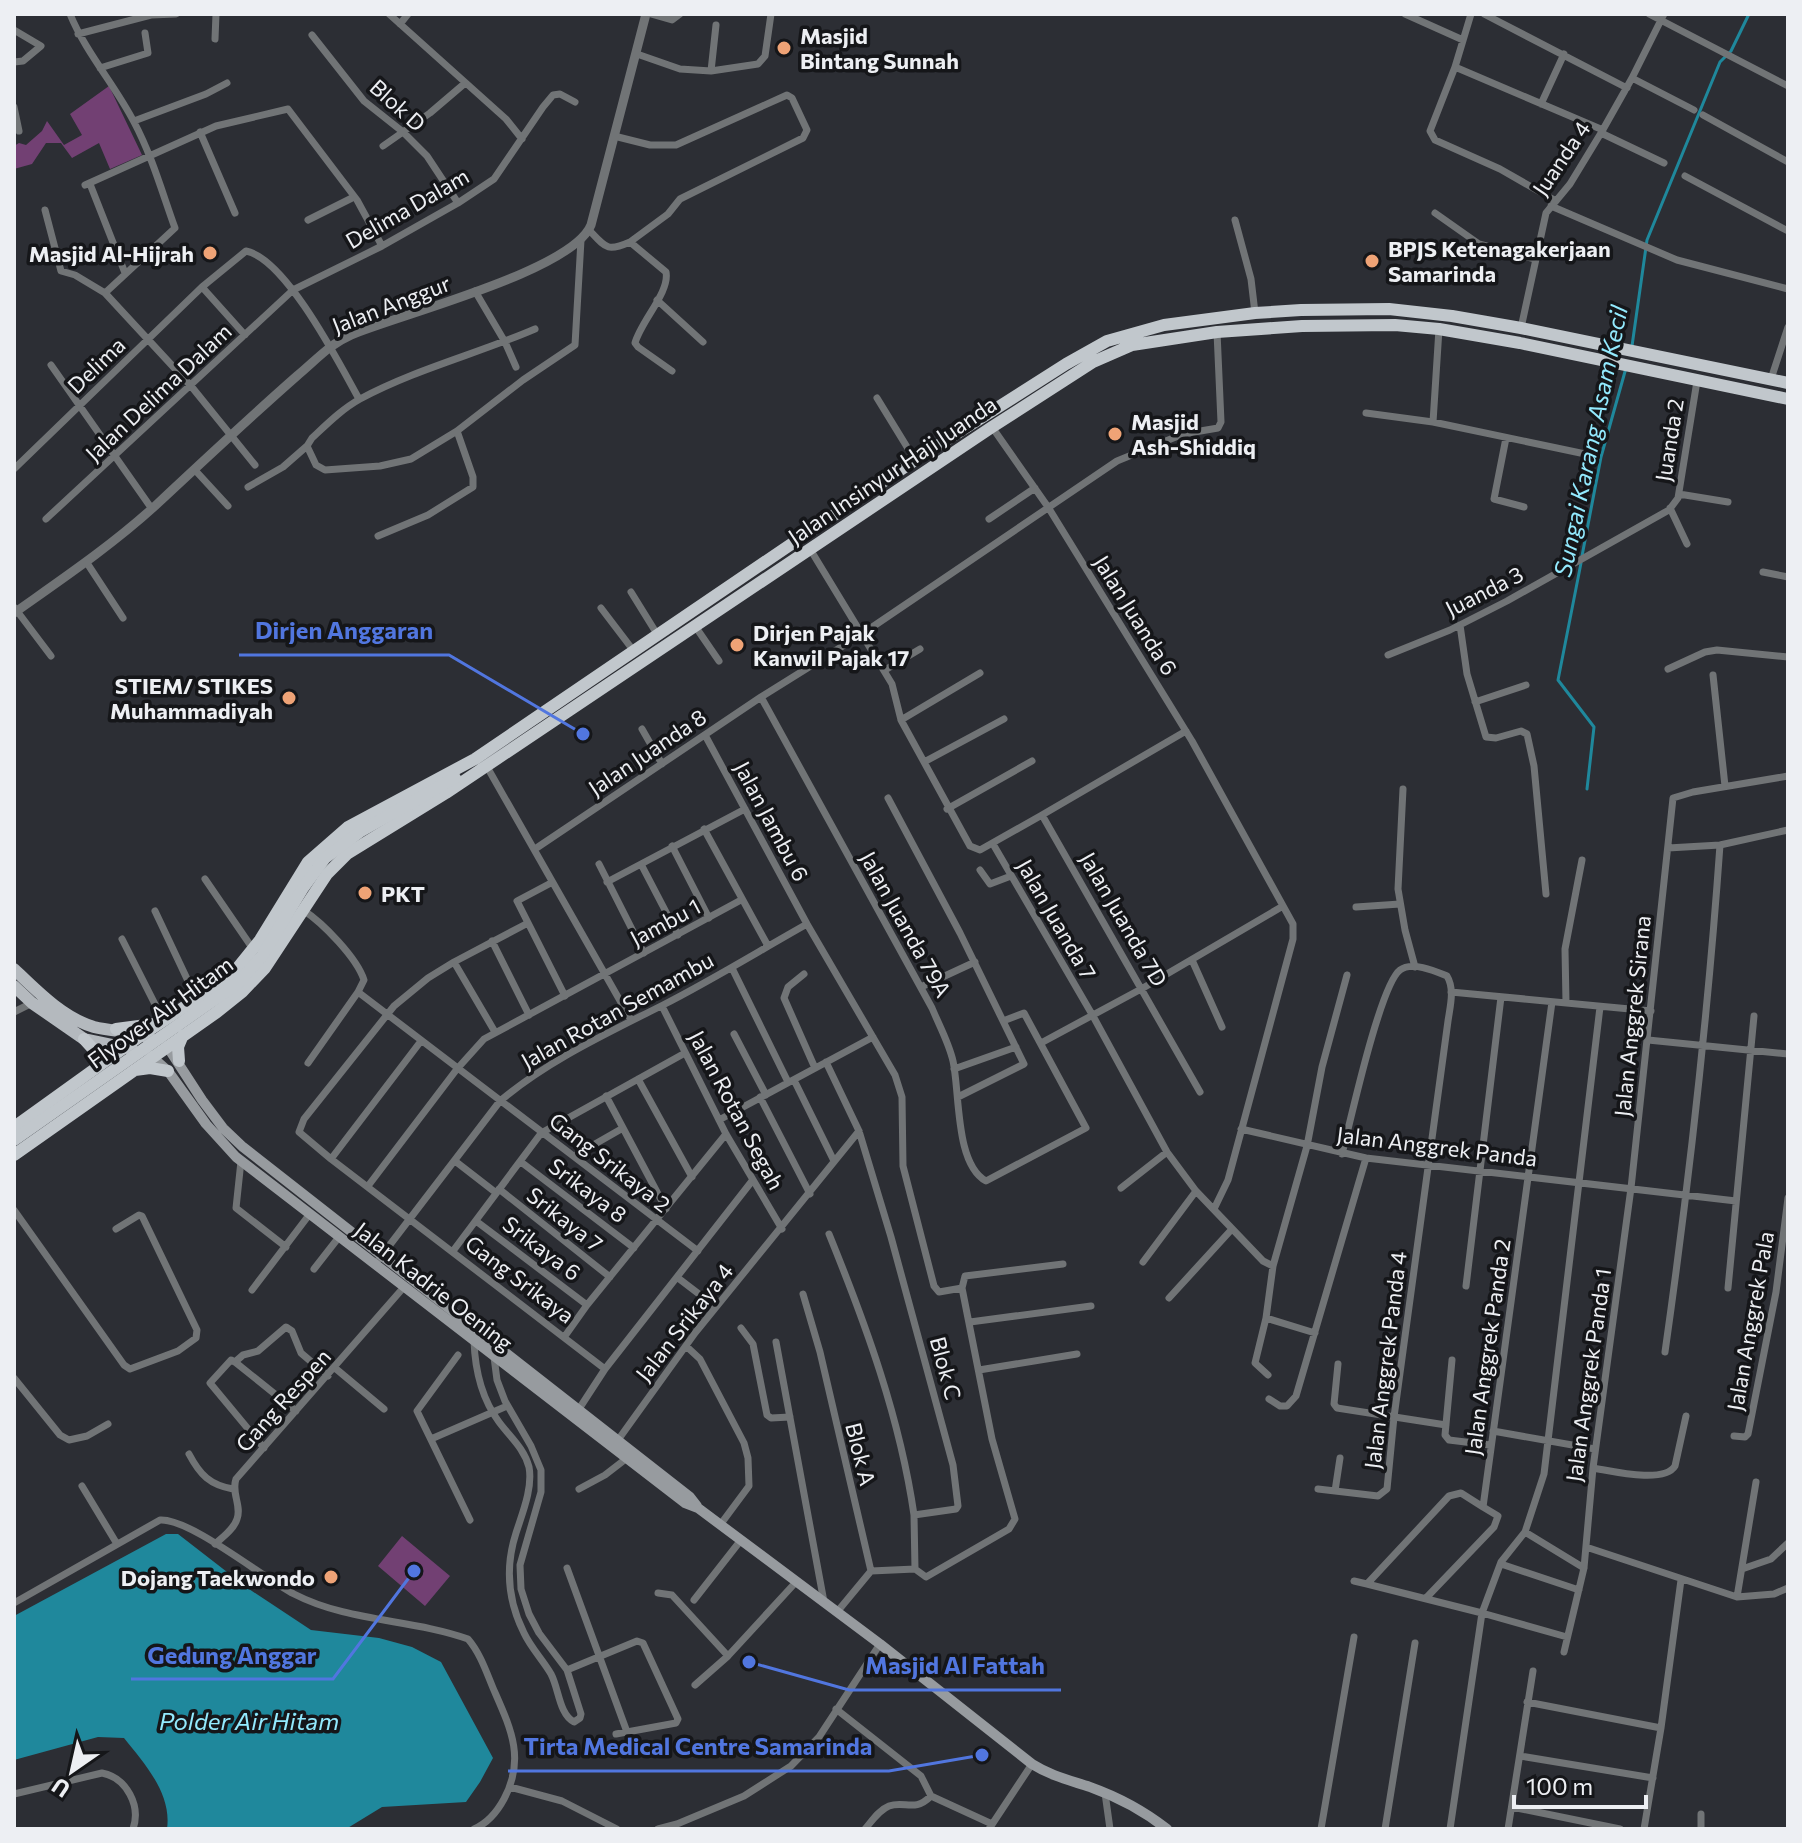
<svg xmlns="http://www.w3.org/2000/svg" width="1802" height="1843" font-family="Commissioner,sans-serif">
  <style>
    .green { fill: #724073 }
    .water { fill: #1f889c }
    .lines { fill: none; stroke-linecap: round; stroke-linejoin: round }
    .stream { stroke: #1f889c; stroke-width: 3 }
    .minor { stroke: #717476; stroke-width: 7 }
    .tertiary { stroke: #717476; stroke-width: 9 }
    .secondary { stroke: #979b9f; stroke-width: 10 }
    .primary { stroke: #b4b9be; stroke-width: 12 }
    .trunk { stroke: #c1c7cc; stroke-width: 12 }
    .trunk-bridge { stroke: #c1c7cc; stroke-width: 12 }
    .poi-dot { fill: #efa376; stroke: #151619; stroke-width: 3 }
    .labels { text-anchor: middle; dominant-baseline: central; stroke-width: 7; stroke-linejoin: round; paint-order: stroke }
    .poi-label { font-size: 22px; font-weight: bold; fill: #edeff3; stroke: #151619; text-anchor: start }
    .street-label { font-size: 22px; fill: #edeff3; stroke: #151619 }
    .water-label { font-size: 24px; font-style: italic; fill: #93eafe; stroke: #151619 }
    .leader { fill: none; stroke: #5176df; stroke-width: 3 }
    .callout-dot { fill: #5176df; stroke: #151619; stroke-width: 3 }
    .callout-label { font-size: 24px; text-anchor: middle; font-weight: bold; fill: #5176df; stroke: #151619; stroke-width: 7; stroke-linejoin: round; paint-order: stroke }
  </style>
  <rect width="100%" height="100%" fill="#2c2e34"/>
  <!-- green -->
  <path class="green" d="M109,86L142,155L110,169L99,143L72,158L61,143H46L32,164L14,169V146L19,143L26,145L42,131L47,121L64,145L82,135L70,114Z
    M402,1536L450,1576L425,1606L378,1566Z"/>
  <!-- water -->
  <path class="water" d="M166,1534H178L249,1589L311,1630L379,1638L412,1647L441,1662L493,1758L480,1782L466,1802L382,1807L346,1829H167C172,1794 145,1764 124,1738L98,1737L14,1760V1616Z"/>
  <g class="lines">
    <!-- stream -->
    <path class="stream" d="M1632,346L1647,240L1720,62L1731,51L1749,14
      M1582,556L1601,457L1626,368
      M1581,563L1558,680L1594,727L1587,789"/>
    <!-- minor -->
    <path class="minor" d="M70,14C86,53 115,85 134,122C152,156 162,192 175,228L105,293L191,386L255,465
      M389,14L506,119L522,139
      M651,14L672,20L680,14
      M1405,14L1463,40
      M1471,14L1455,67L1430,131L1435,140L1500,169L1556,201
      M1484,14L1627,88
      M1649,14L1788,86
      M400,24L408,14
      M14,30L41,46L23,61L14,62
      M78,34L151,15L176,14
      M312,35L364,101L403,132L427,156L458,203
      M215,39L216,14
      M637,54L680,69L711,71L758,64L765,56L771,14
      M1455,67L1603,130
      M100,68L148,53L145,33
      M711,71L716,25
      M1632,78L1694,110
      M1541,104L1564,54
      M14,107L19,131
      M1703,115L1788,162
      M134,121L206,94L227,83
      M200,132L235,213
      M1601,133L1664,163
      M614,136L650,145H676L787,95L792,98L807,130L803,138L680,199L668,214L630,242
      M383,146L430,113L464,84
      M1685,176L1788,231
      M90,184L125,273
      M85,185L216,126L288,109L357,200L382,246
      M1551,206L1677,260L1788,289
      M45,210L61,271L75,275L105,293
      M1435,213L1479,244L1535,259
      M308,220L354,197
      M1235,220L1251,279L1255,313
      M589,230C606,248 607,252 630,242L666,272C670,292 641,321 635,343L638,347L672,371
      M202,287L245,335
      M475,291L505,342L516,367
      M657,300L703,342
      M1521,328L1546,213L1570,184L1601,133L1632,78L1664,14
      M51,365L152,509
      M1771,379L1788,327
      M877,398L915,460
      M1366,413L1433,422L1590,455
      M1433,422L1439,329
      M992,427L1048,507L1192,741L1293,924V939L1228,1180L1214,1209
      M457,431L523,380L575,345L581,240
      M1506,438L1494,499L1524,507
      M14,469L202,287L246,251C286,259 339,363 359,399
      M194,469L228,506
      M248,487L283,467L307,446
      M1679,494L1728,502
      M1670,508L1687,544
      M46,519L293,290L382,246L458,203L494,179L543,107L553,95L560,94L575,102
      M989,519L1035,488
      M378,536L428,515L473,487V477L457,431L411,459L380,466L325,470L316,465L307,446L312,438C327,424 342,409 360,399C416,369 477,354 535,329
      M810,549L892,684L901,720L970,846L980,850L1042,815L1200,1092
      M87,563L123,618
      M1763,572L1788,577
      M631,592L657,634
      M14,607L51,656
      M601,608L633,650
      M1460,625L1467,674L1486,737L1496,738L1521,731L1527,734L1534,766L1546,894
      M695,626L719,661
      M1388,655L1450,630L1507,601L1669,510L1678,498L1697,381
      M1668,669L1705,652L1717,650L1788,657
      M885,670L920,649
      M1713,675L1725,786
      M761,697L932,1008C939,1025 949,1043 953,1061C960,1093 955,1164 986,1181L1086,1128L1024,1013L1003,1021L1024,1064L958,1097
      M1475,702L1526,685
      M901,720L980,673
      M642,729L662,764
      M705,735L807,924L895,1075L902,1097L903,1166L934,1286L939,1292L962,1288
      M924,762L1004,719
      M486,765L631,1020
      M1403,789L1398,889L1405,930L1415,967
      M888,798L960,933L1003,1021
      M947,809L1032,761
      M1042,815L1186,731
      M704,829L768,946
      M993,844L1093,1016L1167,1152L1196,1191L1263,1261L1273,1266
      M672,846L709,918
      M1668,848L1720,845L1788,830
      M535,849L761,697L862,634L1117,461L1183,434L1218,428L1221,422L1217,332
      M599,864L644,953
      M642,866L678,935
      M980,870L990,884L1011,876
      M205,879L253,949
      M607,882L745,809
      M549,884L517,901L565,996
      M1356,907L1400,904
      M303,910C323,923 357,958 364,980L358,992L698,1251
      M155,911L197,1000
      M528,923L454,962L428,978L394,1006L304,1119L299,1132L331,1159L605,1369
      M122,939L163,1020
      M492,941L529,1015
      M1192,960L1222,1027
      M454,962L495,1032
      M732,968L788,1082
      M804,974L788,987L784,998L815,1068
      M921,987L975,962
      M1451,992L1651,1011
      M1566,1003L1565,949L1582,860
      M662,1006L726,1134L782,1229
      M14,1012L32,1003
      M734,1034L766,1095
      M1648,1040L1788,1054
      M1041,1043L1143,988L1283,906
      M826,1062L859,1131L891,1237L953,1465L958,1506L956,1509L914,1515L915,1569L926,1577L1009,1529L1015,1519L992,1439L962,1288L965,1276L1063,1264
      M308,1063L358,992
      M954,1069L1016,1047
      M638,1079L692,1177
      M794,1080L834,1161
      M606,1096L666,1209
      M760,1097L810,1194
      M719,1120L873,1037
      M1241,1129L1366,1158L1736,1201
      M543,1132L685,1053
      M574,1156L623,1128
      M331,1159L421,1041
      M241,1161L236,1208L286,1247
      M455,1161L495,1192
      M521,1162L634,1248
      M368,1186L457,1069L484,1039L741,900
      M1121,1188L1167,1152
      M499,1189L610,1277
      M14,1210L124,1365L130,1369L178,1351L196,1338L197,1330L142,1216L139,1215L116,1229
      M476,1221L587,1305
      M829,1234C866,1325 900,1418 914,1515
      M453,1251L542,1132
      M379,1259L500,1101C549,1060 606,1034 663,1005C712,980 759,951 807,924
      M1143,1262L1196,1191
      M314,1269L339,1237
      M678,1278L716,1307
      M1466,1286L1501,997
      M1728,1288L1754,1016
      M252,1290L309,1215
      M803,1294L820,1352L871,1571L837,1612
      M1169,1298L1232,1229
      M1266,1318L1315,1333
      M970,1322L1091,1306
      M741,1328L753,1344L767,1415L771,1418L790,1417
      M565,1336L587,1305L726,1134
      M474,1341C475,1370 482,1399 499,1422C510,1437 524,1448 529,1467C533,1488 522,1514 516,1533C505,1567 508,1601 524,1633C531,1648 543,1660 551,1674C559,1689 559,1714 574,1722L580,1718L581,1714L567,1670L539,1633L529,1614L521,1589L520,1565L541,1492V1470L531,1446L505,1401L497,1380L494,1357
      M776,1342L824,1602
      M686,1346L700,1359L744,1443L748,1458L749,1486L720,1525
      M1665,1352C1689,1183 1708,1014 1720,845
      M458,1355L417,1411L470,1520
      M1452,1360L1445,1435L1449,1440L1490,1445
      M235,1362L296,1411
      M1338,1364L1334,1404L1337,1408L1446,1425
      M335,1368L384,1409
      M979,1370L1077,1354
      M1268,1375L1255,1363L1266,1318L1273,1266L1307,1146L1322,1067L1347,975
      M14,1378L60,1435L69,1440L87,1436L108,1424
      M1269,1399L1280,1406H1287L1296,1396L1366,1158
      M577,1412L605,1369L752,1181
      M1493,1431L1595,1449
      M1734,1436L1745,1437L1748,1434L1776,1292L1788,1198
      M431,1439L507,1406
      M618,1440L695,1333L859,1131
      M264,1448L210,1383L231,1360L235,1362L243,1355L258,1351L286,1327L292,1331L301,1353L328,1376
      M189,1454C200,1475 210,1485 233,1489
      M1593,1468C1612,1471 1664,1484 1675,1466L1686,1416
      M82,1486L117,1544
      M579,1489L605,1475L627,1458
      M1318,1489L1378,1496L1387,1489L1394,1417L1448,1021C1450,1007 1455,989 1447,976C1435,971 1412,961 1400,970C1380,985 1350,1123 1342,1154
      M1335,1491L1340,1458
      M1483,1507L1461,1493L1449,1496L1367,1584L1482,1613L1501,1562L1525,1532L1544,1474L1600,1007
      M1525,1532L1584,1568
      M215,1544C223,1537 234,1529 237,1519C242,1506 231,1493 236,1479L404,1287
      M1586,1547L1737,1597L1774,1594L1788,1588
      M1501,1564L1579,1590
      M567,1568L627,1732
      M1742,1569L1771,1559L1788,1543
      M871,1571L915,1569
      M1354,1581L1367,1584
      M658,1593L672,1595L728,1656
      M1737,1597L1756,1482
      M1426,1598L1494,1527L1498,1516L1483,1507L1552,1002
      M694,1600L741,1540
      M14,1603L160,1520C190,1518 263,1578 294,1594C348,1622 412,1619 468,1639C480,1653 486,1671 493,1688C510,1727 526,1758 504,1799C497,1812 488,1823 474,1829
      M1564,1652L1584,1568L1593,1468L1631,1188L1673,798L1693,792L1788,776
      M567,1670L637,1641L643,1643L678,1719L676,1723L616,1734
      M695,1685L728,1656L796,1582
      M1527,1702L1661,1728
      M836,1709L921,1776L931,1796L992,1824
      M1520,1756L1653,1778
      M510,1787L562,1801L617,1829
      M1105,1793L1110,1829
      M14,1794L102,1773C127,1778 141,1806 133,1829
      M1512,1807L1620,1829
      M658,1829L677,1824L744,1796L791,1766L819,1737L880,1644
      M865,1829C872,1821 879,1810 889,1806C905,1800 914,1813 931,1796
      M989,1829L1032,1764
      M1321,1829L1354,1637
      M1385,1829L1415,1643
      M1450,1829L1482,1613L1567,1637
      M1508,1829L1533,1671
      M1644,1829L1661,1728L1681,1580
      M1701,1829V1814"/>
    <!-- tertiary -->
    <path class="tertiary" d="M14,613C62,579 111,546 155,506C202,462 249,418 298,375C316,360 330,344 351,335C401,314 572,271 591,225L646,14"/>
    <!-- secondary -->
    <path class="secondary" d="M167,1046L202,1100L223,1128L243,1147L690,1497L697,1506
      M151,1056L168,1071L206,1124L236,1157L685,1503L698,1508L880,1644L1032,1764C1051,1776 1069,1780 1090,1787C1118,1797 1144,1811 1167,1829"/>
    <!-- primary -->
    <path class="primary" d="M14,969C37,991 63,1018 94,1027C113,1032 132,1030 150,1038
      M14,986L32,1003L84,1039L132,1049"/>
    <!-- trunk -->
    <path class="trunk" d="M116,1029L154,1024
      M84,1039L93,1049L97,1067
      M179,1061L178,1047L183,1035
      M135,1070L150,1068L168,1071
      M14,1127L142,1035L231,976L260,940L308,862L348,827L475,759L915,460L1066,364L1107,341L1164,325L1255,313L1301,310L1389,309L1452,316L1521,328L1788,383
      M14,1155L217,1012L242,992L265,968L327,874L347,854L446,793L992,427L1093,362L1132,345L1217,332L1302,326L1395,325L1439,329L1520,343L1788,399"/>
    <!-- trunk-bridge -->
    <path class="trunk-bridge" d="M14,1140L238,983L262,956L303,888L325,858L361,831L455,778"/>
  </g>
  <!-- markers -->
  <g class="poi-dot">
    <circle cx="784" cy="48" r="8"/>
    <circle cx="210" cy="253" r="8"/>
    <circle cx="1372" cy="261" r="8"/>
    <circle cx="1115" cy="434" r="8"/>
    <circle cx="737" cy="645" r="8"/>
    <circle cx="289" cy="698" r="8"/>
    <circle cx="365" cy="893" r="8"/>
    <circle cx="331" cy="1577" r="8"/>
  </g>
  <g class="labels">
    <!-- poi labels -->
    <g class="poi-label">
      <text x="800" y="35">Masjid<tspan x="800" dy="25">Bintang Sunnah</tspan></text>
      <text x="1388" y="248">BPJS Ketenagakerjaan<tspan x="1388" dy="25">Samarinda</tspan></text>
      <text x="194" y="253" text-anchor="end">Masjid Al-Hijrah</text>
      <text x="1131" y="421">Masjid<tspan x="1131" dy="25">Ash-Shiddiq</tspan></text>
      <text x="753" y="632">Dirjen Pajak<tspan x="753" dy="25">Kanwil Pajak 17</tspan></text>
      <text x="273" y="685" text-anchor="end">STIEM/ STIKES<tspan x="273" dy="25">Muhammadiyah</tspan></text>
      <text x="381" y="893">PKT</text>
      <text x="315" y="1577" text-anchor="end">Dojang Taekwondo</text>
    </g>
    <!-- street labels -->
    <g class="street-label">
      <text transform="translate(398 105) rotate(42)">Blok D</text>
      <text transform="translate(1561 158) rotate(-56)">Juanda 4</text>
      <text transform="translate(407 208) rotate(-30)">Delima Dalam</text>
      <text transform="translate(391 304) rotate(-21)">Jalan Anggur</text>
      <text transform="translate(96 365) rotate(-44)">Delima</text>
      <text transform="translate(158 392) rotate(-43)">Jalan Delima Dalam</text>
      <text transform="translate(1669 440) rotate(-81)">Juanda 2</text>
      <text transform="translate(892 470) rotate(-34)">Jalan Insinyur Haji Juanda</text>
      <text transform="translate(1484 591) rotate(-27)">Juanda 3</text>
      <text transform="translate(1136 615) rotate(58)">Jalan Juanda 6</text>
      <text transform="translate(647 752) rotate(-34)">Jalan Juanda 8</text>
      <text transform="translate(772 821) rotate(62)">Jalan Jambu 6</text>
      <text transform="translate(1057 919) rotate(60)">Jalan Juanda 7</text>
      <text transform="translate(1124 919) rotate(60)">Jalan Juanda 7D</text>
      <text transform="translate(665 922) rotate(-28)">Jambu 1</text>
      <text transform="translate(906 924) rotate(61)">Jalan Juanda 79A</text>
      <text transform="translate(617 1010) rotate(-29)">Jalan Rotan Semambu</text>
      <text transform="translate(160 1012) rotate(-36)">Flyover Air Hitam</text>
      <text transform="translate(1632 1016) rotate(-84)">Jalan Anggrek Sirana</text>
      <text transform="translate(737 1110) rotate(62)">Jalan Rotan Segah</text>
      <text transform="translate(1437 1146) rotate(7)">Jalan Anggrek Panda</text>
      <text transform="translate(610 1162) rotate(38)">Gang Srikaya 2</text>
      <text transform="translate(588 1190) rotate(37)">Srikaya 8</text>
      <text transform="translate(565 1219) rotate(38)">Srikaya 7</text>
      <text transform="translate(542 1248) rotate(37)">Srikaya 6</text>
      <text transform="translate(520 1279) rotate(37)">Gang Srikaya</text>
      <text transform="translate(434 1286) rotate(38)">Jalan Kadrie Oening</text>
      <text transform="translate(1750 1321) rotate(-80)">Jalan Anggrek Pala</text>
      <text transform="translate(684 1322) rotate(-52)">Jalan Srikaya 4</text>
      <text transform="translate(1487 1347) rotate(-82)">Jalan Anggrek Panda 2</text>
      <text transform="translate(1385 1360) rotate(-83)">Jalan Anggrek Panda 4</text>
      <text transform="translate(946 1368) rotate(75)">Blok C</text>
      <text transform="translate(1588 1375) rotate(-82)">Jalan Anggrek Panda 1</text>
      <text transform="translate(283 1400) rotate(-48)">Gang Respen</text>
      <text transform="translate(861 1454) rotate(76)">Blok A</text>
    </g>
    <!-- water labels -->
    <g class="water-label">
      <text transform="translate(1590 441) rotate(-78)">Sungai Karang Asam Kecil</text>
      <text x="249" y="1720">Polder Air Hitam</text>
    </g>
  </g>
  <!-- callouts -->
  <path class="leader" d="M583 734L449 655H239M414 1571L333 1679H131M749 1662L849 1690H1061M982 1755L889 1771H508"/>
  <g class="callout-dot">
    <circle cx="583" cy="734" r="8"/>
    <circle cx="414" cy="1571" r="8"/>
    <circle cx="749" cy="1662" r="8"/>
    <circle cx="982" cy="1755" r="8"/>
  </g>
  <g class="callout-label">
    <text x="344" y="639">Dirjen Anggaran</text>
    <text x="232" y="1664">Gedung Anggar</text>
    <text x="955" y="1674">Masjid Al Fattah</text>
    <text x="698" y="1755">Tirta Medical Centre Samarinda</text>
  </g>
  <!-- border -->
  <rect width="1802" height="1843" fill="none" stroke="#edeff3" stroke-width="32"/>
  <!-- north arrow -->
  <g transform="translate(72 1771) rotate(214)" stroke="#151619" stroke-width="6" paint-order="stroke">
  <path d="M0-6L14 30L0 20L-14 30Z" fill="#edeff3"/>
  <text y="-12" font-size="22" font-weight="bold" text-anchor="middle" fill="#edeff3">U</text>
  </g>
  <!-- scale -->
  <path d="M1514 1795v12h132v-12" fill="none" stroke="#edeff3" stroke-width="4"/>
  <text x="1526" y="1795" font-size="24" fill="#edeff3" stroke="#151619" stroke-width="6" paint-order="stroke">100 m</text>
</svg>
